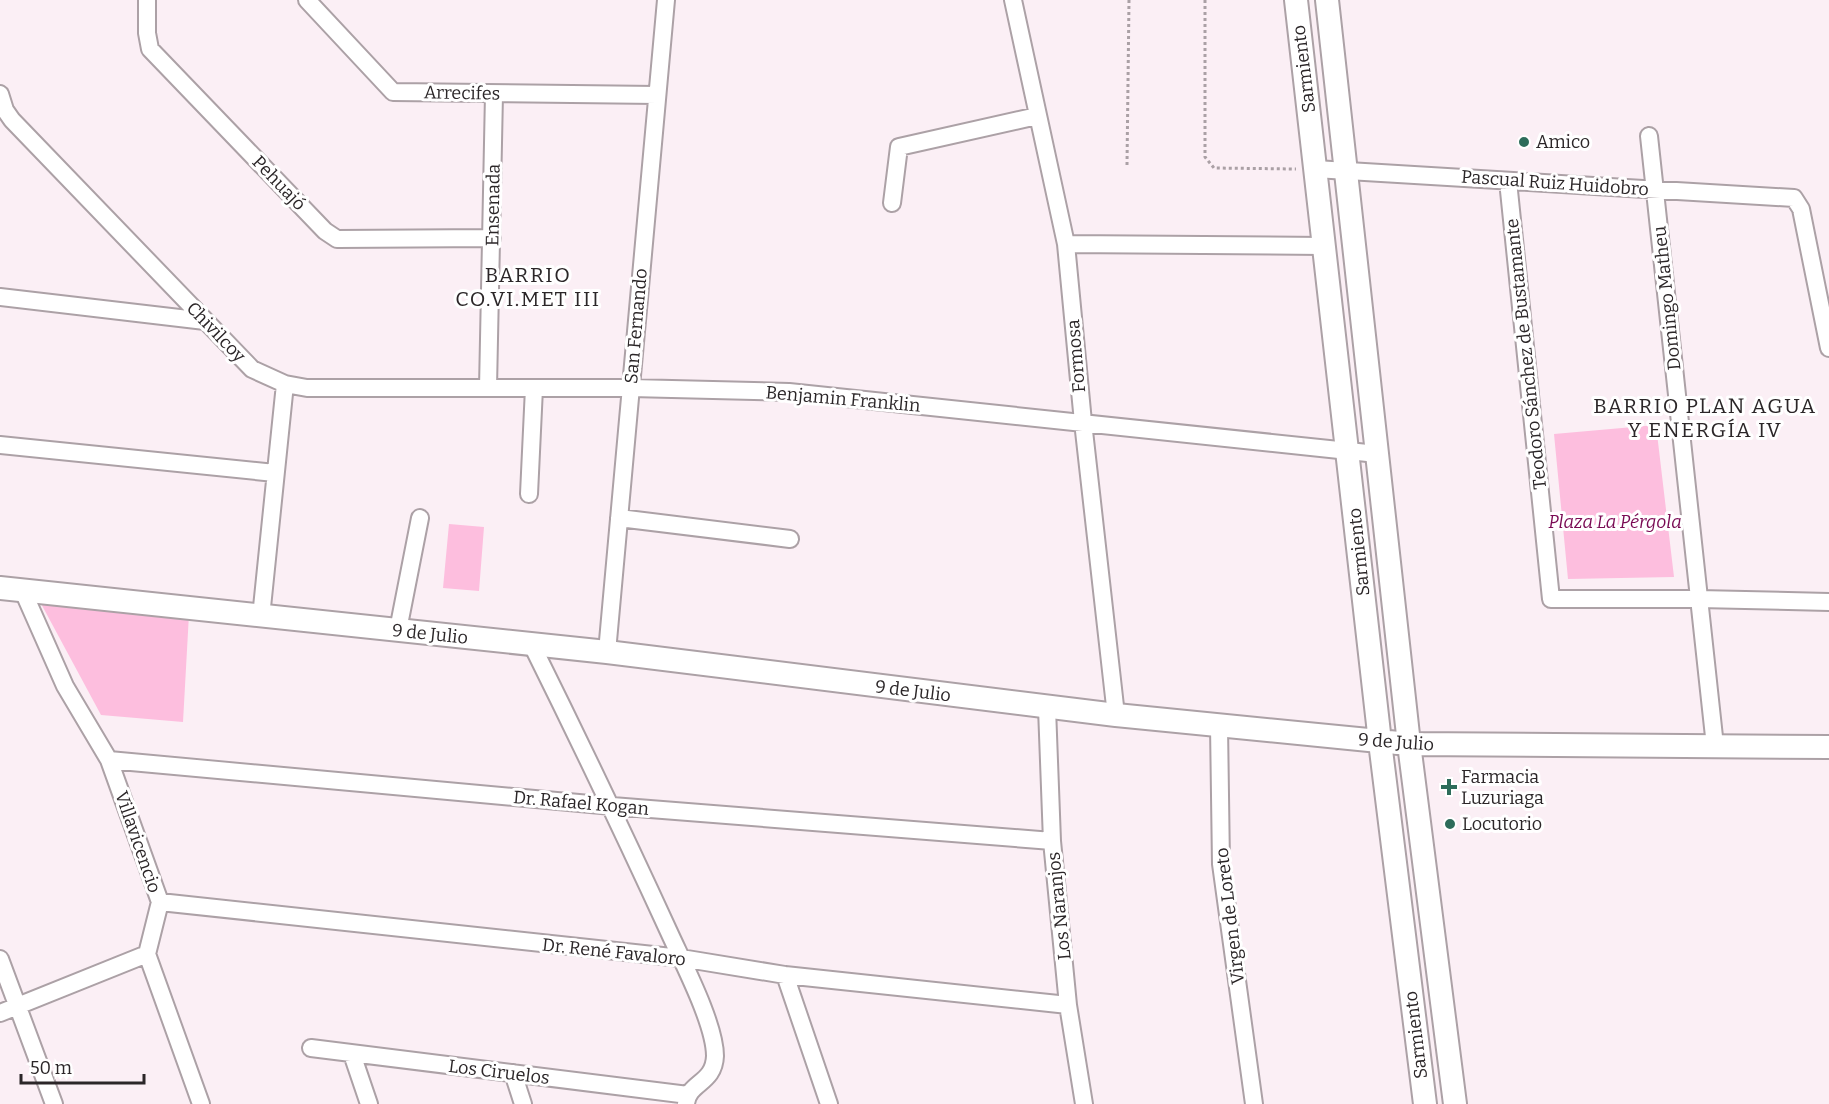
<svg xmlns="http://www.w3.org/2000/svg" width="1829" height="1104" font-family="Bitter,serif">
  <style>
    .green { fill: #fdbede }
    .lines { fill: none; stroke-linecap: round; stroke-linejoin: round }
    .street-casing { stroke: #aca1a6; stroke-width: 20 }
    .secondary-casing { stroke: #aca1a6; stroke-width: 26 }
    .path { stroke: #aaa0a5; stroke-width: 3; stroke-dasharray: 3 3; stroke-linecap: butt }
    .street { stroke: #fff; stroke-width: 16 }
    .secondary { stroke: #fff; stroke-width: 22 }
    .poi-dot { fill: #2d6c5a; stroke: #fff; stroke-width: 2 }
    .labels { text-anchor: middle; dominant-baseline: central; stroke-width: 6; stroke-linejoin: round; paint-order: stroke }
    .street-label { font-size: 18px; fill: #2b2628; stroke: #fff }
    .poi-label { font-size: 18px; fill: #2b2628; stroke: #fff; text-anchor: start }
    .park-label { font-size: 18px; font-style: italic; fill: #790953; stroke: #fff }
    .quarter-label { font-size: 21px; letter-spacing: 1.5px; fill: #2b2628; stroke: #fff }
  </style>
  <rect width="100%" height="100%" fill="#fbeff5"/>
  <!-- green -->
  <path class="green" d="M1656,425L1674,577L1568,579L1554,434Z
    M449,524L484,527L479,591L443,588Z
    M38,598L189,614L183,722L101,715Z"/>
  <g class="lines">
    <!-- street casing -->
    <g class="street-casing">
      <path id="street" d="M147,0V33L150,49L325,231L337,239L492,238
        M307,0L393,92L657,95
        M1013,0L1066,244L1083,422L1116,715
        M0,94L5,110L12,120L252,369L285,384L261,617
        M1649,136L1715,746
        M1315,169L1794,198L1801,209L1829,348
        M1508,181L1551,599H1699L1829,602
        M892,203L899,147L1037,116
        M1066,244L1324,246
        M0,297L205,321
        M285,384L307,388H631L789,392L1377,454
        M488,388L494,94
        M0,445L275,473
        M529,494L534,388
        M619,518L790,539
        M23,591L65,686L109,760L160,902L147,954L201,1104
        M398,630L420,518
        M532,645C579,740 625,836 669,932C683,963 715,1024 715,1056C714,1084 688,1082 686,1104
        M607,652L666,0
        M1047,708L1052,841L1068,1005L1084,1104
        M1219,726L1221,864L1254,1104
        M109,760L612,806L1052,841
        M160,902L681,958L785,975L1068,1005
        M0,959L54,1104
        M785,975L829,1104
        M0,1013L147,954
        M311,1048L688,1095
        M352,1054L369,1104
        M513,1073L523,1104"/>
    </g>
    <!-- secondary casing -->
    <g class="secondary-casing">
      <path id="secondary" d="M1296,0L1380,742L1425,1104
        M1327,0L1409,744L1455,1104
        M0,588L607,652L1116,715L1409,744L1829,747"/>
    </g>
    <!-- path -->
    <path class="path" d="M1205,0V157L1214,168L1296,169
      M1127,165L1129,0"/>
    <!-- street -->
    <use href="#street" class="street"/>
    <!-- secondary -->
    <use href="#secondary" class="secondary"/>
  </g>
  <!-- markers -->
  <g class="poi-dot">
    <circle cx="1524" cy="142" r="6"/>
    <path d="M1446 778h6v6h6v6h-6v6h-6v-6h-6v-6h6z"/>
    <circle cx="1450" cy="824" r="6"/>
  </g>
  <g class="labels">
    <!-- street labels -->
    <g class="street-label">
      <text transform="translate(1304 69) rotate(-97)">Sarmiento</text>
      <text transform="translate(462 93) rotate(1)">Arrecifes</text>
      <text transform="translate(279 183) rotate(46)">Pehuajó</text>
      <text transform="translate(1555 183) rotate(4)">Pascual Ruiz Huidobro</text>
      <text transform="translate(493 205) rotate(-89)">Ensenada</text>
      <text transform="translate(1667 298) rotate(-96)">Domingo Matheu</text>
      <text transform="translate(636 326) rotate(-85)">San Fernando</text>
      <text transform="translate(216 332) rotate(46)">Chivilcoy</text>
      <text transform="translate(1526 354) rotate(-96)">Teodoro Sánchez de Bustamante</text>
      <text transform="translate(1076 356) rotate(-95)">Formosa</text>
      <text transform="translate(843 399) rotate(5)">Benjamin Franklin</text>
      <text transform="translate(1359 552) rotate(-96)">Sarmiento</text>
      <text transform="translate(430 634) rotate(6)">9 de Julio</text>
      <text transform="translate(913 691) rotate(7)">9 de Julio</text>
      <text transform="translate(1396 742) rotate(4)">9 de Julio</text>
      <text transform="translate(581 803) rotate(5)">Dr. Rafael Kogan</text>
      <text transform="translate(138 842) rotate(71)">Villavicencio</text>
      <text transform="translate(1059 906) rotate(-96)">Los Naranjos</text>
      <text transform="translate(1230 916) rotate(-97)">Virgen de Loreto</text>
      <text transform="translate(614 952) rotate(6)">Dr. René Favaloro</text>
      <text transform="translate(1416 1035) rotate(-97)">Sarmiento</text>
      <text transform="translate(499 1072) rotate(7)">Los Ciruelos</text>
    </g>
    <!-- poi labels -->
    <g class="poi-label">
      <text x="1536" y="142">Amico</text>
      <text x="1461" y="777">Farmacia<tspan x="1461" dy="21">Luzuriaga</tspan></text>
      <text x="1462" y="824">Locutorio</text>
    </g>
    <!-- park labels -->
    <g class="park-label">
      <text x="1615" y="522">Plaza La Pérgola</text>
    </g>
    <!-- quarter labels -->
    <g class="quarter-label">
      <text x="528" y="275">BARRIO<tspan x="528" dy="24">CO.VI.MET III</tspan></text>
      <text x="1705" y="406">BARRIO PLAN AGUA<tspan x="1705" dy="24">Y ENERGÍA IV</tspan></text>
    </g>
  </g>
  <!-- scale -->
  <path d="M21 1074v9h123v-9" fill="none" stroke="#2b2628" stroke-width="3"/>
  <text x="30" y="1074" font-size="18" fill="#2b2628" stroke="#ffffff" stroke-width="4.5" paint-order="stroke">50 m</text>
</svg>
